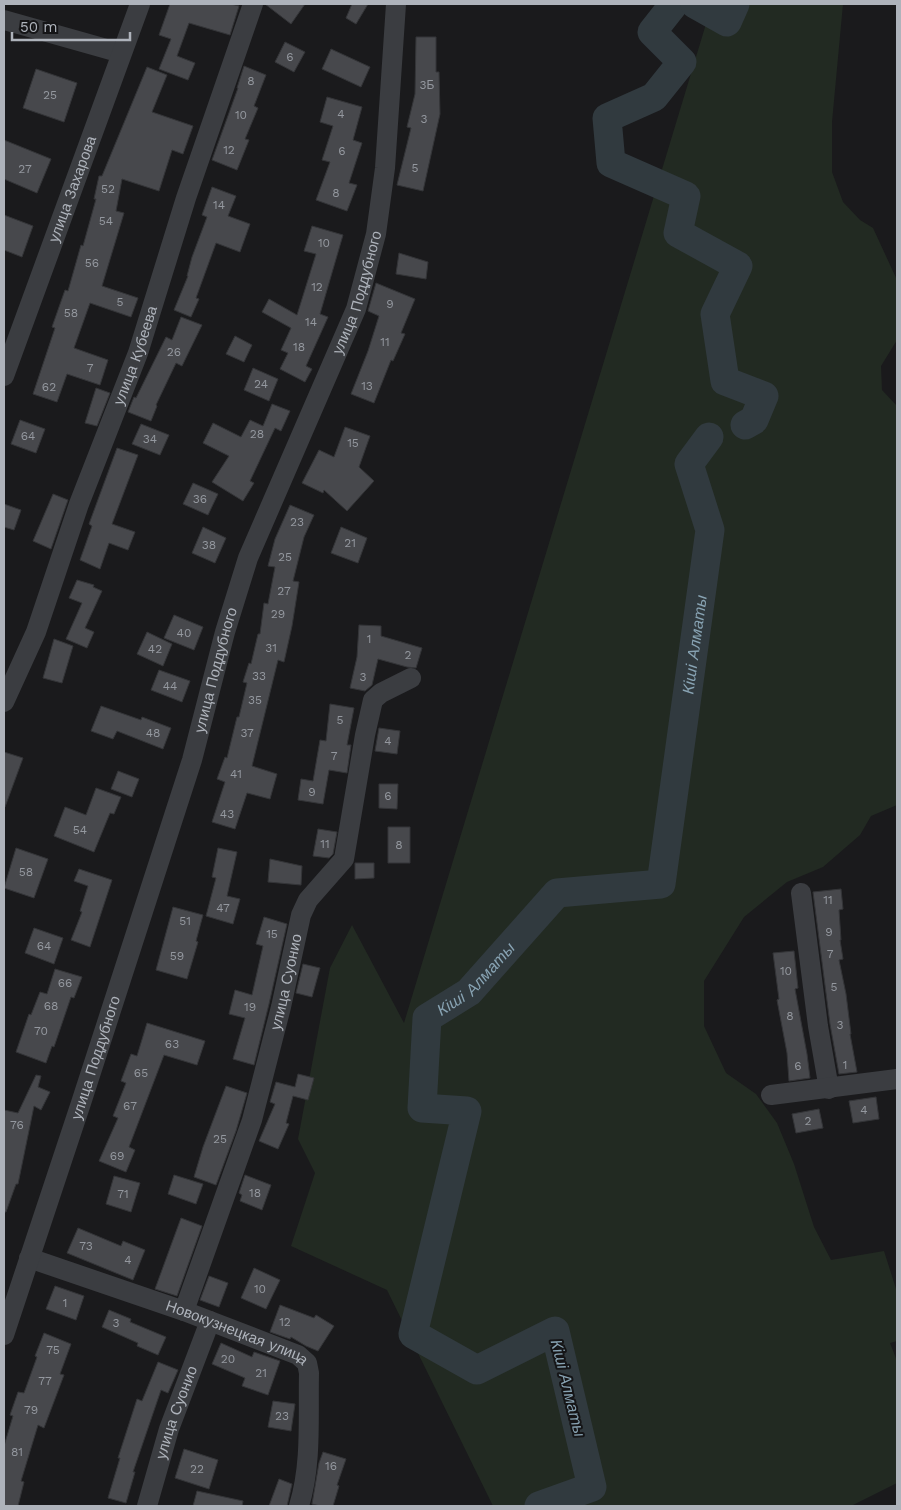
<svg xmlns="http://www.w3.org/2000/svg" width="901" height="1510" font-family="'Work Sans',sans-serif">
  <style>
    .green { fill: #222a22 }
    .lines { fill: none; stroke-linecap: round; stroke-linejoin: round }
    .river { stroke: #313a3f; stroke-width: 29 }
    .building { fill: #47484c; stroke: #343538 }
    .minor { stroke: #3b3d41; stroke-width: 20 }
    .labels { text-anchor: middle; dominant-baseline: central; stroke-width: 4; stroke-linejoin: round; paint-order: stroke }
    .number-label { font-size: 12px; fill: #94989f }
    .street-label { font-size: 15px; fill: #aeb3bb; stroke: #151517 }
    .water-label { font-size: 16px; font-style: italic; fill: #88a3b3; stroke: #151517 }
  </style>
  <rect width="100%" height="100%" fill="#1a1a1c"/>
  <!-- green -->
  <path class="green" d="M712,4H843L832,122V172L843,202L860,220L873,228L897,280V340L881,366L882,390L897,406V805L871,816L860,835L823,867L787,882L744,917L704,981V1026L726,1073L756,1094L777,1123L794,1164L814,1227L831,1260L884,1251L897,1292V1341L890,1343L897,1361V1483L851,1506H493L387,1290L291,1246L315,1173L298,1139L330,968L352,925L404,1023Z"/>
  <g class="lines">
    <!-- river -->
    <g class="river">
      <path d="M674,4L652,32L682,62L654,97L607,118L611,163L686,196L678,233L738,266L715,314L725,381L764,396L754,420L745,425"/>
      <path d="M695,4L727,22L735,4"/>
      <path id="s1" d="M539,1506L592,1487L555,1331L477,1370L413,1334L467,1111L422,1108L427,1018L469,992L557,893L661,884L710,530L689,464L709,437"/>
    </g>
  </g>
  <!-- building -->
  <path class="building" d="M170,4H231L239,6L230,35L189,23L177,56L195,63L188,80L159,69L171,39L159,35Z
    M265,4H305L291,24Z
    M352,4H368L356,24L346,18Z
    M416,37H436V72H439L440,114L423,191L397,185L411,128L407,127L415,94Z
    M285,42L305,52L294,72L275,62Z
    M331,49L370,67L361,87L322,69Z
    M244,66L266,75L254,106L258,108L245,139L249,140L237,170L212,160L238,88H237Z
    M147,67L167,75L152,112L193,126L183,154L172,150L159,191L122,179L116,211L124,213L102,286L138,298L131,317L90,303L74,348L108,360L100,385L67,374L57,402L33,394L55,328L52,327L65,290L68,291L81,245L83,246L96,199H94L99,176H102Z
    M36,69L77,83L64,122L23,108Z
    M327,97L362,107L353,140L362,143L349,183L357,185L347,211L316,200L330,162L322,160L333,126L320,122Z
    M4,140L51,159L37,193L4,179Z
    M212,187L236,196L228,216L250,224L240,252L216,243L196,298L199,299L191,317L174,310L188,276H187L192,257L207,217L202,215Z
    M4,215L33,226L22,257L4,250Z
    M312,226L343,235L320,314L328,317L306,366L312,369L305,382L280,369L288,353L281,350L291,328L262,312L269,299L297,315L316,254L304,251Z
    M399,253L428,262L426,279L396,274Z
    M376,283L415,299L401,333L405,334L393,361L391,360L374,403L351,394L368,351L379,316L368,311Z
    M181,317L202,325L182,366L176,363L156,405L157,406L151,421L128,412L134,397L136,398L166,337L172,340Z
    M235,336L252,345L244,362L226,354Z
    M253,368L278,379L269,401L244,390Z
    M96,388L110,393L97,426L85,423Z
    M272,404L290,411L281,431L275,428L250,481L254,483L243,501L212,482L229,456L203,443L213,423L241,437L250,420L263,426Z
    M20,420L45,429L36,453L11,444Z
    M141,424L169,435L160,455L132,444Z
    M345,427L370,436L359,467L374,481L347,511L324,490L323,493L302,483L319,450L334,457Z
    M117,448L138,455L112,524L135,532L128,550L109,543L100,569L80,560L92,526L89,524Z
    M193,483L218,494L208,515L183,504Z
    M53,494L68,500L51,549L33,541Z
    M4,504L21,510L14,530L4,527Z
    M290,505L314,515L304,537L293,581L299,582L292,626L284,662L278,660L252,766L277,774L270,799L247,793L235,829L212,822L225,782L217,779L225,757L227,758L237,717H239L247,683L243,682L249,663L251,664L258,634H260L264,603L268,604L275,567L268,566L275,539Z
    M203,527L226,538L215,563L192,553Z
    M341,527L367,538L358,563L331,553Z
    M77,580L94,585L93,587L102,591L85,628L94,632L87,648L66,639L82,603L69,598Z
    M174,615L203,627L194,650L164,638Z
    M359,625L381,626V636L422,648L416,668L407,667L378,659L372,685L365,691L350,688L357,657Z
    M147,632L172,644L163,666L137,654Z
    M54,639L73,646L62,683L43,678Z
    M159,670L190,681L182,702L151,690Z
    M330,704L354,708L347,745H351L347,773L329,770L323,804L298,800L301,779L313,781L320,740L326,741Z
    M101,706L141,720L142,717L171,728L163,749L117,731L113,739L91,731Z
    M379,728L400,731L397,754L375,751Z
    M4,752L23,758L5,807H4Z
    M118,771L139,779L132,797L111,789Z
    M379,784H398L397,809L379,808Z
    M96,788L121,797L114,814L110,813L94,852L54,836L65,807L86,815Z
    M388,827H410V863H388Z
    M318,829L337,832L333,854L329,858L313,856Z
    M16,848L48,859L34,898L4,888Z
    M218,848L237,852L227,896L240,899L233,924L206,916L216,878L212,877Z
    M270,859L302,866L301,885L268,882Z
    M355,863H374V878L355,879Z
    M79,869L112,880L90,947L71,940L82,912L80,911L88,886L74,881Z
    M841,889L843,909L839,910L841,940H840L843,959L839,960L846,994L851,1034H850L857,1072L839,1074L830,1024L813,892Z
    M173,907L203,915L196,941L198,942L187,979L156,970Z
    M264,917L287,924L269,1004L254,1065L233,1059L245,1018L229,1014L235,990L252,995L263,946L256,944Z
    M34,928L63,938L54,964L25,953Z
    M794,951L798,988L795,989L807,1054L810,1078L789,1081L787,1053L777,1000L779,999L773,953Z
    M303,964L320,968L312,997L296,993Z
    M55,969L82,977L74,998L71,997L54,1047L52,1046L46,1063L16,1052L29,1014L31,1015L40,992L47,994Z
    M147,1023L205,1041L197,1065L164,1055L129,1147L135,1150L126,1172L99,1161L118,1118L113,1116L126,1083L121,1081L131,1054L137,1056Z
    M298,1074L314,1078L308,1100L293,1096L286,1123L289,1124L278,1149L259,1141L275,1104L270,1102L276,1082L295,1087Z
    M36,1075L41,1076L38,1087L50,1092L41,1110L34,1106L18,1184H16L6,1212H4V1110L18,1113Z
    M226,1086L247,1093L236,1131L216,1185L194,1177L203,1147Z
    M876,1097L879,1119L853,1123L849,1101Z
    M819,1109L823,1128L796,1133L792,1114Z
    M174,1175L203,1184L196,1204L168,1194Z
    M245,1175L271,1185L262,1210L240,1201L242,1195L239,1193Z
    M114,1176L140,1183L131,1212L106,1204Z
    M181,1218L202,1226L177,1296L155,1289Z
    M78,1228L121,1246L123,1241L145,1250L133,1280L67,1253Z
    M254,1268L280,1280L266,1309L241,1298Z
    M209,1276L228,1283L219,1307L200,1300Z
    M55,1286L84,1296L76,1320L46,1309Z
    M280,1305L314,1318L316,1315L334,1326L318,1351L306,1346L291,1337L290,1339L270,1332Z
    M109,1310L131,1319L130,1322L166,1337L158,1355L137,1346L138,1343L102,1327Z
    M44,1333L71,1344L60,1374L64,1375L44,1428L38,1425L21,1481L24,1482L18,1506H4V1446L13,1416L10,1415L18,1392L24,1393L37,1357L35,1356Z
    M221,1343L252,1357L254,1352L280,1361L268,1395L242,1386L245,1378L212,1364Z
    M158,1362L178,1370L168,1393L161,1390L133,1472H135L126,1503L108,1498L120,1458H118L137,1399L142,1401Z
    M273,1401L295,1404L291,1431L268,1427Z
    M184,1449L218,1460L209,1489L175,1478Z
    M323,1452L346,1459L337,1485L339,1486L333,1506H320L312,1504L319,1463Z
    M279,1479L292,1484L287,1506H269Z
    M197,1491L243,1501L242,1506H193Z"/>
  <g class="lines">
    <!-- minor -->
    <g class="minor">
      <path d="M4,20L121,53"/>
      <path id="s2" d="M4,376L140,4"/>
      <path id="s3" d="M4,702L36,632L79,504L138,353L186,198L253,4"/>
      <path d="M801,893L818,1026L829,1089"/>
      <path d="M771,1095L897,1079"/>
      <path id="s4" d="M29,1258L184,1311L298,1355L307,1363L309,1373C308,1417 312,1464 299,1506"/>
      <path id="s5" d="M184,1311L252,1120L281,1007L301,915L308,900L344,859L365,735L373,700L381,693L411,678"/>
      <path id="s6" d="M4,1335L81,1103L192,760L225,632L248,558L356,309L376,234L385,168L396,4"/>
      <path id="s7" d="M147,1506L169,1429L210,1321"/>
    </g>
  </g>
  <g class="labels">
    <!-- number labels -->
    <g class="number-label">
      <text x="290" y="57">6</text>
      <text x="251" y="81">8</text>
      <text x="427" y="85">3Б</text>
      <text x="50" y="95">25</text>
      <text x="341" y="114">4</text>
      <text x="241" y="115">10</text>
      <text x="424" y="119">3</text>
      <text x="229" y="150">12</text>
      <text x="342" y="151">6</text>
      <text x="415" y="168">5</text>
      <text x="25" y="169">27</text>
      <text x="108" y="189">52</text>
      <text x="336" y="193">8</text>
      <text x="219" y="205">14</text>
      <text x="106" y="221">54</text>
      <text x="324" y="243">10</text>
      <text x="92" y="263">56</text>
      <text x="317" y="287">12</text>
      <text x="120" y="302">5</text>
      <text x="390" y="304">9</text>
      <text x="71" y="313">58</text>
      <text x="311" y="322">14</text>
      <text x="385" y="342">11</text>
      <text x="299" y="347">18</text>
      <text x="174" y="352">26</text>
      <text x="90" y="368">7</text>
      <text x="261" y="384">24</text>
      <text x="367" y="386">13</text>
      <text x="49" y="387">62</text>
      <text x="257" y="434">28</text>
      <text x="28" y="436">64</text>
      <text x="150" y="439">34</text>
      <text x="353" y="443">15</text>
      <text x="200" y="499">36</text>
      <text x="297" y="522">23</text>
      <text x="350" y="543">21</text>
      <text x="209" y="545">38</text>
      <text x="285" y="557">25</text>
      <text x="284" y="591">27</text>
      <text x="278" y="614">29</text>
      <text x="184" y="633">40</text>
      <text x="369" y="639">1</text>
      <text x="271" y="648">31</text>
      <text x="155" y="649">42</text>
      <text x="408" y="655">2</text>
      <text x="259" y="676">33</text>
      <text x="363" y="677">3</text>
      <text x="170" y="686">44</text>
      <text x="255" y="700">35</text>
      <text x="340" y="720">5</text>
      <text x="153" y="733">48</text>
      <text x="247" y="733">37</text>
      <text x="388" y="741">4</text>
      <text x="334" y="756">7</text>
      <text x="236" y="774">41</text>
      <text x="312" y="792">9</text>
      <text x="388" y="796">6</text>
      <text x="227" y="814">43</text>
      <text x="80" y="830">54</text>
      <text x="325" y="844">11</text>
      <text x="399" y="845">8</text>
      <text x="26" y="872">58</text>
      <text x="828" y="900">11</text>
      <text x="223" y="908">47</text>
      <text x="185" y="921">51</text>
      <text x="829" y="932">9</text>
      <text x="272" y="934">15</text>
      <text x="44" y="946">64</text>
      <text x="830" y="954">7</text>
      <text x="177" y="956">59</text>
      <text x="786" y="971">10</text>
      <text x="65" y="983">66</text>
      <text x="834" y="987">5</text>
      <text x="51" y="1006">68</text>
      <text x="250" y="1007">19</text>
      <text x="790" y="1016">8</text>
      <text x="840" y="1025">3</text>
      <text x="41" y="1031">70</text>
      <text x="172" y="1044">63</text>
      <text x="845" y="1065">1</text>
      <text x="798" y="1066">6</text>
      <text x="141" y="1073">65</text>
      <text x="130" y="1106">67</text>
      <text x="864" y="1110">4</text>
      <text x="808" y="1121">2</text>
      <text x="17" y="1125">76</text>
      <text x="220" y="1139">25</text>
      <text x="117" y="1156">69</text>
      <text x="255" y="1193">18</text>
      <text x="123" y="1194">71</text>
      <text x="86" y="1246">73</text>
      <text x="128" y="1260">4</text>
      <text x="260" y="1289">10</text>
      <text x="65" y="1303">1</text>
      <text x="285" y="1322">12</text>
      <text x="116" y="1323">3</text>
      <text x="53" y="1350">75</text>
      <text x="228" y="1359">20</text>
      <text x="261" y="1373">21</text>
      <text x="45" y="1381">77</text>
      <text x="31" y="1410">79</text>
      <text x="282" y="1416">23</text>
      <text x="17" y="1452">81</text>
      <text x="331" y="1466">16</text>
      <text x="197" y="1469">22</text>
    </g>
    <!-- street labels -->
    <g class="street-label">
      <text stroke="none"><textPath href="#s2" startOffset="199">улица Захарова</textPath></text>
      <text stroke="none"><textPath href="#s6" startOffset="1102">улица Поддубного</textPath></text>
      <text stroke="none"><textPath href="#s3" startOffset="371">улица Кубеева</textPath></text>
      <text stroke="none"><textPath href="#s6" startOffset="698">улица Поддубного</textPath></text>
      <text stroke="none"><textPath href="#s5" startOffset="345">улица Суонио</textPath></text>
      <text stroke="none"><textPath href="#s6" startOffset="292">улица Поддубного</textPath></text>
      <text stroke="none"><textPath href="#s4" startOffset="221">Новокузнецкая улица</textPath></text>
      <text stroke="none"><textPath href="#s7" startOffset="98">улица Суонио</textPath></text>
    </g>
    <!-- water labels -->
    <g class="water-label">
      <text stroke="none"><textPath href="#s1" startOffset="1270">Кіші Алматы</textPath></text>
      <text stroke="none"><textPath href="#s1" startOffset="805">Кіші Алматы</textPath></text>
      <text transform="translate(568 1388) rotate(76)">Кіші Алматы</text>
    </g>
  </g>
  <!-- border -->
  <rect width="901" height="1510" fill="none" stroke="#aeb3bb" stroke-width="10"/>
  <!-- scale -->
  <path d="M12 32v8h118v-8" fill="none" stroke="#aeb3bb" stroke-width="2.5"/>
  <text x="20" y="32" font-size="15" fill="#aeb3bb" stroke="#151517" stroke-width="4" paint-order="stroke">50 m</text>
</svg>
